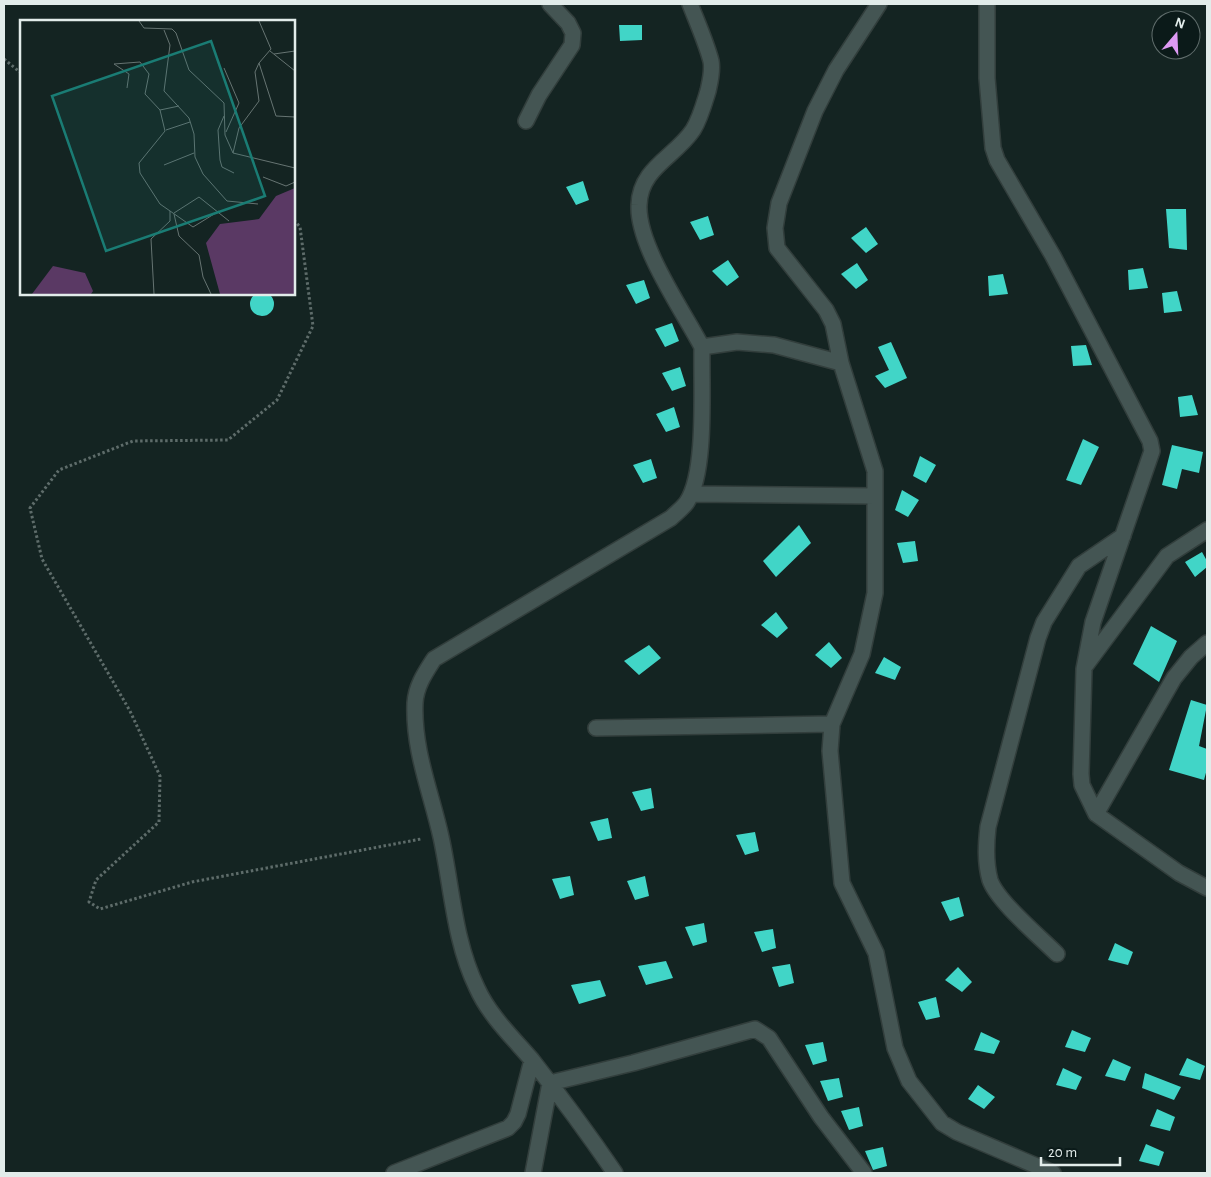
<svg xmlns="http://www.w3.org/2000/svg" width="1211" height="1177" font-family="'Alegreya Sans',sans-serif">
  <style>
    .building { fill: #41d5c7 }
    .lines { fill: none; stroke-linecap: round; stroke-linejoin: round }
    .street-casing { stroke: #323e3c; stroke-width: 18 }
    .path { stroke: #5e6c6a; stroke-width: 3; stroke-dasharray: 2.5 2.5; stroke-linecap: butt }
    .street { stroke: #445553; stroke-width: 15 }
    .inset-road { fill: none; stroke: #667472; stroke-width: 1 }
    .view { fill: #1a7c74; fill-opacity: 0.15; stroke: #1a7c74; stroke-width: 2.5 }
    .inset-edge { fill: none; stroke: #e2ecea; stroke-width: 2.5 }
  </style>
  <rect width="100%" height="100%" fill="#142422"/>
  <!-- building -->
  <path class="building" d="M619,25H642V40L620,41Z
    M583,181L589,200L576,205L566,187Z
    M1166,209H1186L1187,250L1169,248Z
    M708,216L714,235L700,240L690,222Z
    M866,227L878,244L866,253L851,238Z
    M728,260L739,277L727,286L712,271Z
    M857,263L868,280L856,289L841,274Z
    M1143,268L1148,288L1129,290L1128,270Z
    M1003,274L1008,294L989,296L988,276Z
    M644,280L650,298L636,304L626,285Z
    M1177,291L1182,311L1164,313L1162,293Z
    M250 304a12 12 0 1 1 24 0a12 12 0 1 1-24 0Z
    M672,323L679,341L665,347L655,329Z
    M891,342L907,378L885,388L875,376L889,370L878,347Z
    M1086,345L1092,365L1073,366L1071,346Z
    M680,367L686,386L672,391L662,373Z
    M1192,395L1198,415L1180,417L1178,397Z
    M674,407L680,427L666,432L656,414Z
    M1083,439L1099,447L1081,485L1066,480Z
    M1172,445L1203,452L1199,473L1182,469L1177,489L1162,485Z
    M920,456L936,465L926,483L913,476Z
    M651,459L657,478L643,483L633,465Z
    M902,490L919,500L908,517L895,510Z
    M799,525L811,543L776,577L763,561Z
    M915,541L918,561L903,563L897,543Z
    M1202,552L1207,561V567L1195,577L1185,562Z
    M776,612L788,628L777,638L761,625Z
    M1151,626L1177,641L1159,682L1133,664Z
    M829,642L842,658L831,668L815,655Z
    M649,645L661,658L639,675L624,661Z
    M884,657L901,667L895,680L875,673Z
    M1191,700L1207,705L1199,746L1207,749V769L1204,780L1169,770Z
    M651,788L654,808L641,811L632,792Z
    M608,818L612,838L598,841L590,822Z
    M755,832L759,851L745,855L736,835Z
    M570,876L574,895L560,899L552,879Z
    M645,876L649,896L635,900L627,881Z
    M959,897L964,916L950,921L941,902Z
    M704,923L707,942L693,946L685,927Z
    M773,929L776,948L762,952L754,932Z
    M1115,943L1133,952L1128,965L1108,960Z
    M666,961L673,978L646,985L638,966Z
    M790,964L794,983L779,987L772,967Z
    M958,967L972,982L962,992L945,980Z
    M600,980L606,996L579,1004L571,985Z
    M936,997L940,1017L926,1020L918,1002Z
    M1072,1030L1091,1038L1085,1052L1065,1047Z
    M981,1032L1000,1041L994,1054L974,1050Z
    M823,1042L827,1061L813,1065L805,1045Z
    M1187,1058L1205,1066L1200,1080L1179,1075Z
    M1113,1059L1131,1067L1125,1081L1105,1076Z
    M1063,1068L1082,1077L1076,1090L1056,1085Z
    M1145,1073L1181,1087L1174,1100L1142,1088Z
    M839,1078L843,1097L828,1101L820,1081Z
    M978,1085L995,1097L984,1109L968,1099Z
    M859,1107L863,1126L849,1130L841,1111Z
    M1157,1109L1175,1117L1170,1131L1150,1126Z
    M1146,1144L1164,1152L1159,1166L1139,1161Z
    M883,1147L887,1166L873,1170L865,1151Z"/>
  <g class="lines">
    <!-- street casing -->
    <g class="street-casing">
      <path id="street" d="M690,4C697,22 706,42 711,61C713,71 710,82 708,91C704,104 700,119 693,130C675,157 640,168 639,205C637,245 683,311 702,347
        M879,4L836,70L815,111L779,203L775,228L777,248L826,310L833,324L841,363L875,471V593L862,654L832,724L830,751L842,883L876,953L895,1048L909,1081L942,1123L957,1132L1053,1173
        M987,4V78L993,148L997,160L1053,256L1150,441L1152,451L1093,622L1084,669L1081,774L1082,785L1096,814
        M526,121L539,95L572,45L573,33L568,23L550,4
        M691,494L875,496
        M1207,643L1191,657L1174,678L1096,814L1179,873L1207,888
        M1086,665L1167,556L1207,530
        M596,728L832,724
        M1057,954C1040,937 997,901 990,880C985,862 986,845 988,827L1038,638L1044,622L1079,566L1123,536
        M550,1083L633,1063L755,1029L769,1038L821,1117L864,1173
        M394,1173L508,1128L514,1122L518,1114L532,1060
        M533,1173L550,1083
        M615,1173C589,1135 561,1097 532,1060C513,1038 489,1015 477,988C454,941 452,887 441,837C431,792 413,750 415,703C416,686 425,673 434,659L671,518C676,513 683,508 687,502C707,471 701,386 702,347L737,342L774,345L841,363"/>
    </g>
    <!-- path -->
    <path class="path" d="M4,59L21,73
      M294,220L300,227L313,326L277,400L228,440L133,441L59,470L30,508L42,559L130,711L160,776L159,822L96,880L89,902L100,909L192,882L421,839"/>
    <!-- street -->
    <use href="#street" class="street"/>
  </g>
  <!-- overview -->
  <g transform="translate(20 20)">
    <rect width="275" height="275" fill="#142422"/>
    <path d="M275,168V274H200L186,223L200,204L239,199L256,176ZM33,246L65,253L73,271L71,274H12Z" fill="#5a3964"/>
    <path class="inset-road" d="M119,1L124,8L152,9L156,13L169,50L204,83L205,115L213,133M239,1L251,29L239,43L256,96L275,97M144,10L150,25L144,71L169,98L174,114L175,137L183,154L207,181L238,184M250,31L275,51M254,34L275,31M239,43L235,52L239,81L219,108L213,133L275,148M204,48L219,83L206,112M107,68L109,54L94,44L120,42L129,54L125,74L140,90M159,86L140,90L145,111L119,143L120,153L140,184L173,207L199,191M204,96L198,110L200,140L202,147L214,153M146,110L170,102M144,145L174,133M243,157L266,166L275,162M154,193L179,177L209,201M154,194L159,216L179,235L183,257L191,274M134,274L131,219L150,201V191"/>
    <path class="view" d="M191,21L245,176L86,231L32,76Z"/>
    <rect width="275" height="275" class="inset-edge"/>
  </g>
  <!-- border -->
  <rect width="1211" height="1177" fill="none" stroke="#e2ecea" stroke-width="10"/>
  <!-- north arrow -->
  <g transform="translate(1176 35) rotate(19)"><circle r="24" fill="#0b1a19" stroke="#616e6d"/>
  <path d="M0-4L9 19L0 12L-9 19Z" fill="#dd99f3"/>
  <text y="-8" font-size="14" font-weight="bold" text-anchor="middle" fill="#e2ecea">N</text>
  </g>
  <!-- scale -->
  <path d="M1041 1157v8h79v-8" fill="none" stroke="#e2ecea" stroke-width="2.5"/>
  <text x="1048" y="1157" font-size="15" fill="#e2ecea" stroke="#0b1a19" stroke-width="4" paint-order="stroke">20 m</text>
</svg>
